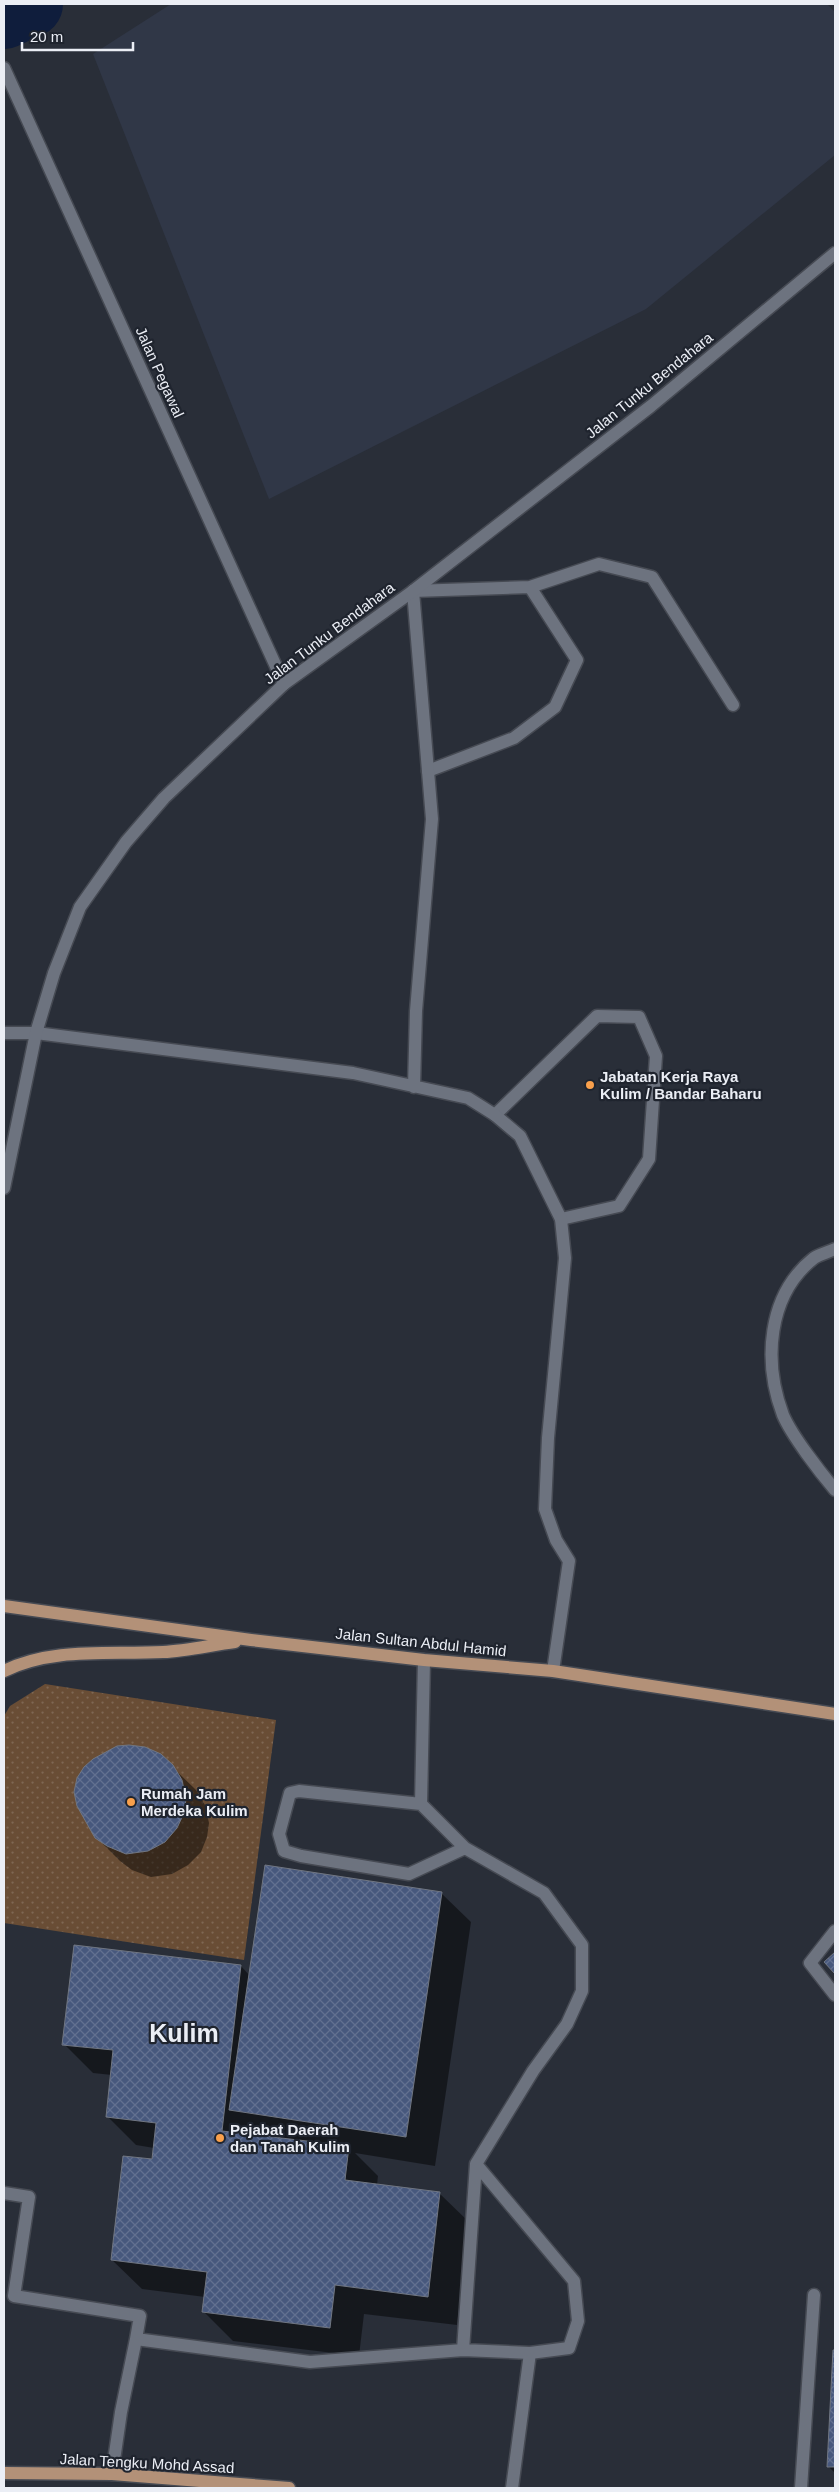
<svg xmlns="http://www.w3.org/2000/svg" width="839" height="2492" font-family="Arial,sans-serif">
  <style>
    .built { fill: #303747 }
    .park { fill: url(#park-dots) }
    .shadow { fill: #0007 }
    .lines { fill: none; stroke-linecap: round; stroke-linejoin: round }
    .river { stroke: #0f1d3c; stroke-width: 66 }
    .building { fill: url(#building-cross-hatch); stroke: #707682 }
    .service-casing { stroke: #464a53; stroke-width: 15 }
    .minor-casing { stroke: #464a53; stroke-width: 15 }
    .tertiary-casing { stroke: #464a53; stroke-width: 15 }
    .primary-casing { stroke: #464a53; stroke-width: 15 }
    .service { stroke: #6d737f; stroke-width: 12 }
    .minor { stroke: #6d737f; stroke-width: 12 }
    .tertiary { stroke: #6d737f; stroke-width: 12 }
    .primary { stroke: #b39178; stroke-width: 12 }
    .poi-dot { fill: #f9a04c; stroke: #1f242e; stroke-width: 2 }
    .labels { text-anchor: middle; dominant-baseline: central; stroke-width: 4.5; stroke-linejoin: round; paint-order: stroke }
    .street-label { font-size: 15px; fill: #ebeef5; stroke: #1f242e }
    .poi-label { font-size: 15px; font-weight: bold; fill: #ebeef5; stroke: #1f242e; text-anchor: start }
    .town-label { font-size: 25px; font-weight: bold; fill: #ebeef5; stroke: #1f242e }
  </style>
  <defs>
    <pattern id="park-dots" width="8" height="8" patternUnits="userSpaceOnUse" patternTransform="scale(1.25)"><rect width="8" height="8" fill="#694d35"/><path d="M2 2h.1M6 6h.1" fill="none" stroke="#7f6753" stroke-width="1.8" stroke-linecap="round"/></pattern>
    <pattern id="building-cross-hatch" width="8" height="8" patternUnits="userSpaceOnUse" patternTransform="scale(1.25)"><rect width="8" height="8" fill="#47587d"/><path d="M0 0l8 8M0 8l8-8" fill="none" stroke="#627090"/></pattern>
  </defs>
  <rect width="100%" height="100%" fill="#292e38"/>
  <!-- built -->
  <path class="built" d="M171,4H827L835,12V155L646,309L269,499L93,54Z"/>
  <!-- park -->
  <path class="park" d="M45,1684L276,1720L244,1960L4,1923V1716L10,1706Z"/>
  <!-- shadow -->
  <path class="shadow" d="M160,1755L196,1790L205,1805L209,1823L207,1837L201,1852L188,1865L172,1874L151,1877L132,1870L120,1861L96,1837Z
    M441,1893L471,1922L435,2166L355,2153L378,2176L377,2185L439,2193L469,2222L457,2325L364,2314L359,2356L233,2341L204,2312L205,2297L142,2289L112,2260L153,2161L154,2148L136,2145L107,2116L112,2075L93,2073L64,2044L241,1966L250,1976Z
    M834,2351H835V2473L829,2467Z"/>
  <g class="lines">
    <!-- river -->
    <path class="river" d="M4,16L30,4"/>
  </g>
  <!-- building -->
  <path class="building" d="M129,1745L145,1747L161,1754L173,1765L182,1780L186,1799L184,1813L177,1828L165,1842L148,1851L126,1854L107,1846L95,1838L77,1806L74,1792L77,1778L84,1767L93,1759L117,1746Z
    M265,1865L442,1892L406,2137L229,2110Z
    M74,1945L241,1965L222,2131L349,2146L345,2180L440,2192L428,2297L335,2285L330,2328L202,2312L207,2272L111,2260L123,2156L152,2159L156,2123L106,2117L113,2050L62,2045Z
    M835,1952V1974L824,1962Z
    M833,2350H835V2467H827Z"/>
  <g class="lines">
    <!-- service casing -->
    <g class="service-casing">
      <path id="service" d="M413,591L530,587L599,564L652,577L733,705
        M428,771L514,738L555,707L577,660L530,587
        M495,1115L597,1016L639,1017L656,1056L649,1159L619,1206L561,1219
        M835,1249C829,1252 820,1254 814,1258C767,1295 763,1362 783,1415C792,1436 820,1472 835,1490
        M424,1660L421,1804L465,1848L544,1893L582,1945V1991L567,2024L533,2071L476,2164L463,2350
        M421,1804L299,1791L290,1793L279,1834L284,1851L301,1856L409,1874L465,1848
        M835,1931L810,1963L835,1995
        M4,2193L29,2197L14,2296L140,2316L136,2339L310,2362L463,2350L530,2353L569,2348L578,2321L574,2281L476,2164
        M112,2474L121,2412L136,2339
        M512,2488L530,2353
        M801,2488L814,2295"/>
    </g>
    <!-- minor casing -->
    <g class="minor-casing">
      <path id="minor" d="M4,68L284,684
        M413,591L432,819L416,1011L414,1087
        M4,1033H36L353,1073L468,1098L495,1115L520,1136L561,1219L565,1258L548,1438L545,1509L556,1540L569,1561L553,1671"/>
    </g>
    <!-- tertiary casing -->
    <g class="tertiary-casing">
      <path id="tertiary" d="M4,1188L36,1033L54,973L80,907L126,842L164,798L284,684L413,591L651,406L835,253"/>
    </g>
    <!-- primary casing -->
    <g class="primary-casing">
      <path id="primary" d="M4,1606L251,1640L424,1660L553,1671L835,1714
        M4,1671C53,1647 109,1655 163,1652C187,1651 211,1645 235,1642
        M4,2473L112,2474L289,2488"/>
    </g>
    <!-- service -->
    <use href="#service" class="service"/>
    <!-- minor -->
    <use href="#minor" class="minor"/>
    <!-- tertiary -->
    <use href="#tertiary" class="tertiary"/>
    <!-- primary -->
    <use href="#primary" class="primary"/>
  </g>
  <!-- markers -->
  <g class="poi-dot">
    <circle cx="590" cy="1085" r="5"/>
    <circle cx="131" cy="1802" r="5"/>
    <circle cx="220" cy="2138" r="5"/>
  </g>
  <g class="labels">
    <!-- street labels -->
    <g class="street-label">
      <text transform="translate(160 372) rotate(66)">Jalan Pegawal</text>
      <text transform="translate(649 385) rotate(-39)">Jalan Tunku Bendahara</text>
      <text transform="translate(329 633) rotate(-37)">Jalan Tunku Bendahara</text>
      <text transform="translate(421 1642) rotate(6)">Jalan Sultan Abdul Hamid</text>
      <text transform="translate(147 2463) rotate(3)">Jalan Tengku Mohd Assad</text>
    </g>
    <!-- poi labels -->
    <g class="poi-label">
      <text x="600" y="1076">Jabatan Kerja Raya<tspan x="600" dy="17">Kulim / Bandar Baharu</tspan></text>
      <text x="141" y="1793">Rumah Jam<tspan x="141" dy="17">Merdeka Kulim</tspan></text>
      <text x="230" y="2129">Pejabat Daerah<tspan x="230" dy="17">dan Tanah Kulim</tspan></text>
    </g>
    <!-- town labels -->
    <g class="town-label">
      <text x="184" y="2033">Kulim</text>
    </g>
  </g>
  <!-- border -->
  <rect width="839" height="2492" fill="none" stroke="#ebeef5" stroke-width="10"/>
  <!-- scale -->
  <path d="M22 42v8h111v-8" fill="none" stroke="#ebeef5" stroke-width="2.5"/>
  <text x="30" y="42" font-size="15" fill="#ebeef5" stroke="#1f242e" stroke-width="4" paint-order="stroke">20 m</text>
</svg>
